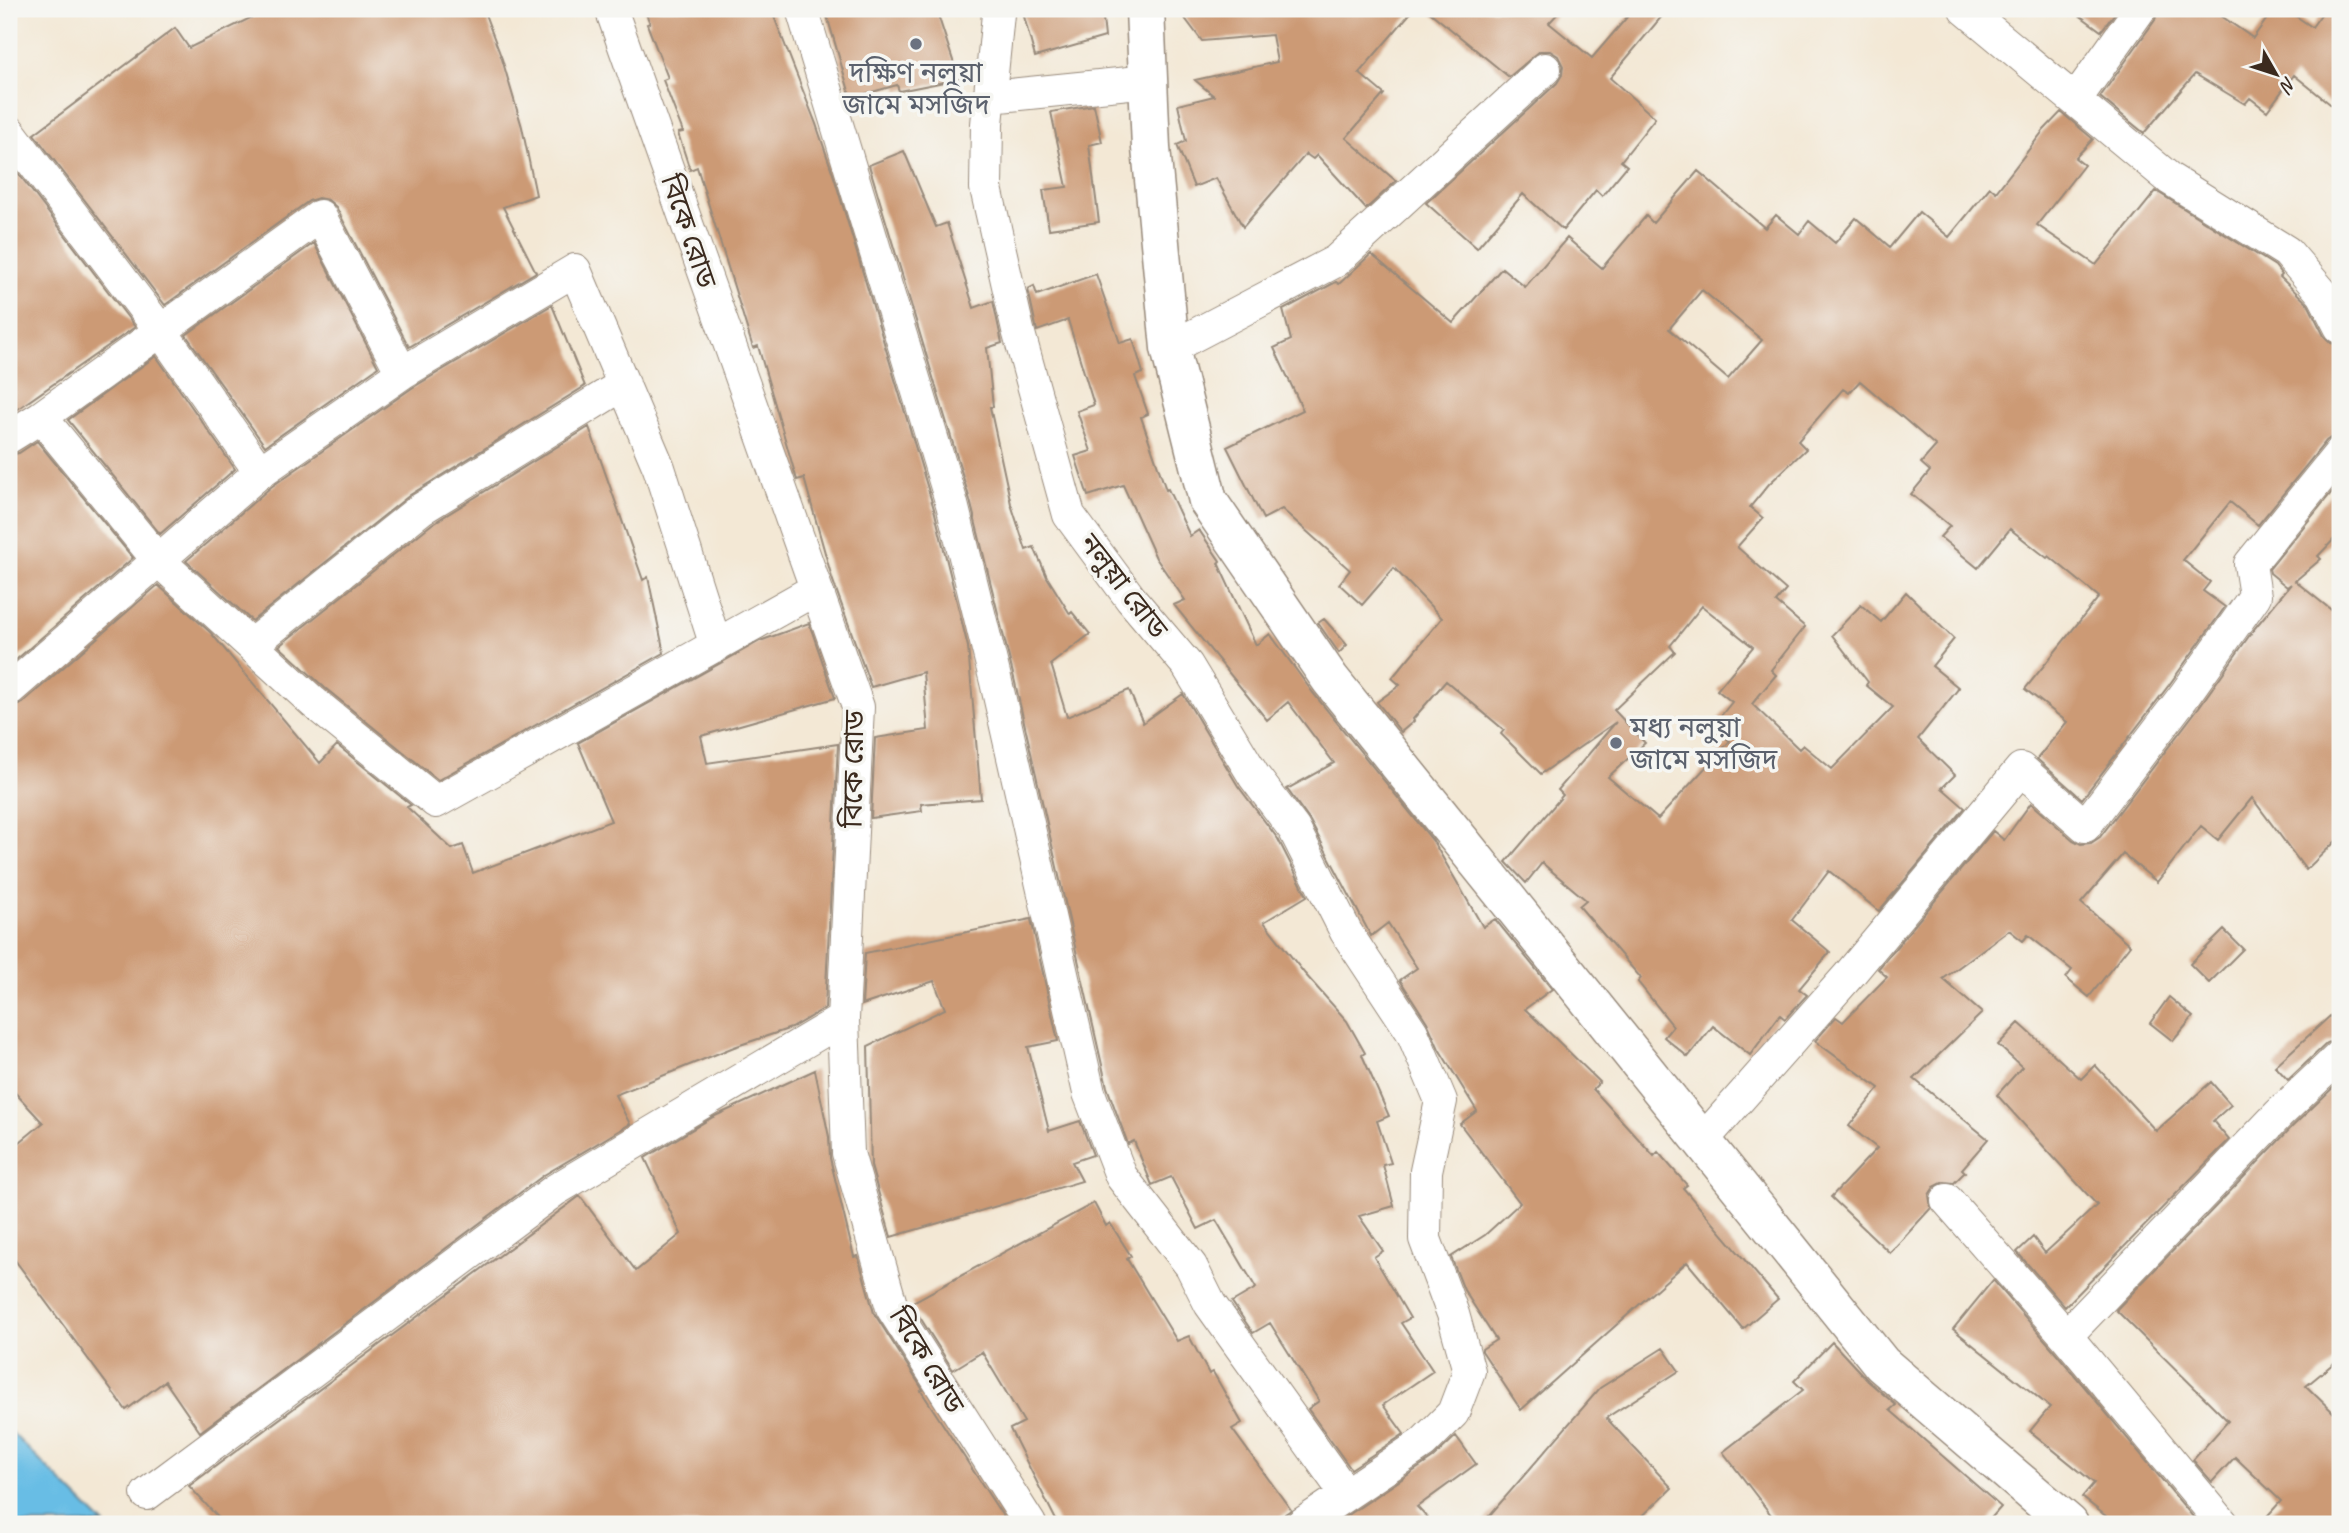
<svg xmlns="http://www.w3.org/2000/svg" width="2349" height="1533" font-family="Caveat,'Noto Sans Bengali',sans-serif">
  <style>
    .water { fill: #68bde5; stroke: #527482; stroke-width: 2 }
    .building { fill: #cc9a74; fill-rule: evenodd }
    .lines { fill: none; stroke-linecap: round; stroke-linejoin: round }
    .street-casing { stroke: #97897a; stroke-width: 34 }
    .secondary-casing { stroke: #97897a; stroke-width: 41 }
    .street { stroke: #fff; stroke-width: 32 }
    .secondary { stroke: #fff; stroke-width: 38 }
    .worship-dot { fill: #6b7280; stroke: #f6f6f2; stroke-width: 2.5 }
    .labels { text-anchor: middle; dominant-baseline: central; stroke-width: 7; stroke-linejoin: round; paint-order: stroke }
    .worship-label { font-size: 28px; fill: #5b616d; stroke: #f6f6f2 }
    .street-label { font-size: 28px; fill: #3b2a1e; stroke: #f6f6f2 }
  </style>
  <rect width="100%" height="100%" fill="#f6f6f2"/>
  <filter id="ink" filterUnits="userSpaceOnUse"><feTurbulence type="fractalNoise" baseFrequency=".0143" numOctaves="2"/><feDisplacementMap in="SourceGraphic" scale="14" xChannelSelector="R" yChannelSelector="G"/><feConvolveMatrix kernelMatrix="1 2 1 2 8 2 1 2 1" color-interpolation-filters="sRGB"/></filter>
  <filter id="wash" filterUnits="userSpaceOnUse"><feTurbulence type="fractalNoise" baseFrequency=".00686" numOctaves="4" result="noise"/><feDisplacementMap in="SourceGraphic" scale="28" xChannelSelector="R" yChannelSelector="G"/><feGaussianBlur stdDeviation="1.57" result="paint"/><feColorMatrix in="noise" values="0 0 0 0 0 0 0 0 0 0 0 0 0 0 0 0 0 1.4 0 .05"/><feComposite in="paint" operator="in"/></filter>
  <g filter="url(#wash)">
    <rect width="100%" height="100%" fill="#f3e8d5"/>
    <!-- water -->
    <path class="water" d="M9,1430L104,1524H9Z"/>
    <g id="blocks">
      <!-- building -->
      <path class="building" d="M269,9H483L502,59L522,127L536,195L503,207L536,272L409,347L336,207L328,200L318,198L309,201L165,305L34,134L175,28L189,48Z
        M644,9H771L816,124L835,180L934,509L968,647L981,799L921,804L922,811L871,818L875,738L928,730L923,672L871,687L832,578L804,478L797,480L794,470L758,346L753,348L697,167L690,170L678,133L683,132L663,80L668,78L647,24L650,23Z
        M825,9H936L959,79L899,91L897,85L851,98Z
        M1022,9H1102L1105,37L1035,57Z
        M1178,9H1414L1359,73L1384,94L1346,138L1396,181L1366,209L1317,155L1313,159L1306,154L1243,227L1216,178L1194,187L1177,145L1186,141L1178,105L1214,96L1195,80L1277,62L1272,35L1202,41Z
        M1426,9H1562L1549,23L1592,58L1634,9H1668L1610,78L1655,118L1621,161L1627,166L1602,196L1596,190L1563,230L1523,194L1477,248L1426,203L1557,83L1562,75L1563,66L1558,56L1550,51H1540L1509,77Z
        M2071,9H2118L2101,31Z
        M2158,9H2211L2253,38L2274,9H2285L2312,27L2325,9H2340V112L2294,75L2267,111L2250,98L2245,104L2195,74L2144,133L2100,97L2155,20Z
        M1094,105L1102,142L1089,145L1099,222L1049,229L1043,190L1067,187L1051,112Z
        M2061,112L2093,139L2075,158L2084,165L2037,225L2096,265L2156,191L2275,266L2282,275L2280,277L2308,304L2324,336L2331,343L2340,345V435L2333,436L2326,441L2258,525L2230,502L2183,560L2210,582L2203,591L2225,607L2169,685L2082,799L2037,759L2067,722L2025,689L2099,597L2049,556L2047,558L2010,529L1978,568L1940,537L1950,526L1911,494L1930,471L1921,463L1936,446L1860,381L1849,393L1843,389L1798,441L1806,449L1769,484L1750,507L1763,518L1737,547L1786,590L1776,602L1805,627L1771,670L1776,675L1752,704L1799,749L1803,745L1832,769L1893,707L1866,685L1868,682L1832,635L1861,605L1881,622L1906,592L1954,639L1932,666L1959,688L1918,739L1955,775L1942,788L1965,808L1879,911L1829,871L1792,920L1830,952L1799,989L1807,995L1785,1019L1780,1015L1750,1055L1713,1026L1688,1057L1664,1037L1673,1026L1638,982L1641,978L1579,906L1586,900L1542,863L1526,883L1506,862L1563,795L1558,790L1616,722L1541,774L1501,734L1504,730L1446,681L1413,719L1414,721L1401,732L1377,702L1400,685L1392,678L1442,618L1394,568L1362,605L1339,584L1350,570L1282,509L1263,519L1227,447L1303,410L1274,348L1291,340L1283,310L1336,282L1339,284L1371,254L1453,323L1502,268L1525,287L1567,238L1602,268L1646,216L1653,223L1698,171L1765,228L1776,215L1799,234L1809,221L1835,243L1856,218L1890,247L1919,212L1949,237L1990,187L1996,192L2044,130ZM1702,290L1762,340L1728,379L1669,329ZM1702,606L1753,647L1717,690L1732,702L1712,727L1730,741L1658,819L1608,777L1645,743L1614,710L1675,652L1670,646Z
        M904,151L936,227L947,223L974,308L993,301L1002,343L987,348L993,407H990L1011,504L1026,550L1034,547L1047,577L1070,614L1072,612L1090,634L1051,664L1067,717L1129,690L1143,723L1183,694L1238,786L1278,839L1307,896L1264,922L1305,974L1347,1021L1365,1053L1362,1055L1389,1116L1377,1121L1391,1163L1383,1165L1394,1206L1359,1216L1383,1251L1374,1257L1410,1318L1401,1323L1433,1371L1383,1405L1404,1434L1351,1469L1308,1409L1319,1401L1270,1323L1253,1333L1232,1302L1256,1288L1216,1220L1198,1229L1171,1177L1152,1185L1134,1141L1128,1144L1107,1087L1014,678L970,500L869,165Z
        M9,161L135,327L9,415Z
        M314,243L378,367L265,446L186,335Z
        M1096,274L1120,343L1133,339L1143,373L1135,376L1148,414L1141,417L1166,490L1168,489L1190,536L1199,530L1220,561L1218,563L1256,645L1270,634L1313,693L1433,841L1483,927L1495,919L1552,989L1525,1009L1600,1082L1593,1089L1654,1156L1658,1152L1687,1185L1683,1188L1778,1299L1743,1329L1687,1262L1521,1410L1482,1351V1349L1496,1340L1464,1290L1451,1257L1485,1235L1520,1203L1460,1124L1477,1111L1439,1049L1427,1022L1400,980L1417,968L1388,923L1371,936L1310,821L1287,789L1334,763L1288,702L1267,720L1174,605L1185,600L1156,558L1123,485L1088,496L1075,456L1091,451L1077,411L1094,405L1068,320L1037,331L1028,289L1034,286L1037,295Z
        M552,305L585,386L410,495L252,621L186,561L271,487L412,388Z
        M156,356L235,469L160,534L68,420Z
        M589,427L643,580L648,577L664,653L438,780L325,688L279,646L432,524Z
        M37,441L133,558L9,666V455L19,453Z
        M2340,482V533L2318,556L2321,559L2295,581L2340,617V837L2306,870L2252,798L2218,840L2201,826L2157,882L2123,854L2081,903L2130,945L2089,997L2066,978L2072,970L2028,935L2023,941L2009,930L1943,979L1982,1013L1914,1079L1988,1139L1962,1169L1965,1172L1954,1183L1944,1182L1934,1187L1929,1195L1931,1208L1890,1253L1831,1197L1877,1148L1849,1126L1879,1088L1815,1041L1836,1017L1843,1022L1887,977L1878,969L1993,831L2004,840L2031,803L2073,840L2081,844L2091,843L2100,837L2199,707L2254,629L2291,584L2287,587L2270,573L2269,569Z
        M158,585L211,633L320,763L337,745L411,805L407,807L452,849L463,845L473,873L611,821L578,743L760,641L809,623L835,698L701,736L707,763L838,744L825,1008L791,1028L734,1047L615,1095L630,1124L544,1175L200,1432L165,1381L126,1410L9,1252V1151L43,1123L9,1086V708L21,704Z
        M1324,619L1347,645L1339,653L1318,623Z
        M1031,919L1058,1041L1028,1047L1049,1131L1080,1121L1093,1155L1072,1162L1082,1181L891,1237L871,1166L868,1046L945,1009L934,981L862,1005L865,953Z
        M2224,930L2243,949L2209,983L2190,964Z
        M2169,997L2193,1017L2173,1041L2150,1023Z
        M2340,1007V1038L2327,1043L2288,1080L2275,1066Z
        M2019,1023L2081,1079L2095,1065L2156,1131L2211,1082L2231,1105L2213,1121L2229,1140L2065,1307L2017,1252L2033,1237L2045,1253L2097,1205L1997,1095L2022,1067L1998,1045Z
        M815,1070L829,1137L830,1158L854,1257L858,1256L874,1313L923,1390L921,1391L1008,1524H224L189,1486L580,1196L636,1271L681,1234L645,1158L713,1117Z
        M2340,1081V1358L2306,1386L2340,1419V1524H2260L2281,1501L2235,1457L2212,1482L2193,1460L2228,1421L2116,1310L2292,1127Z
        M1094,1203L1106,1226L1110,1223L1131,1256L1127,1259L1177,1341L1189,1336L1209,1374L1213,1372L1242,1423L1232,1429L1291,1510L1270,1524H1058L1010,1429L1024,1422L982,1352L953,1370L911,1303Z
        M1993,1280L2052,1348L2199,1524H2116L2082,1497L2094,1483L2030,1431L2050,1407L1953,1329Z
        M1832,1342L1868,1381L1896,1405L1890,1410L2001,1507L1986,1524H1778L1723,1452L1803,1390L1794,1381Z
        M1663,1348L1679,1371L1606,1418L1672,1488L1634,1524H1482L1600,1388Z
        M1456,1436L1476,1464L1417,1507L1433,1524H1335L1433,1458Z"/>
    </g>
  </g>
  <g filter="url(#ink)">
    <use href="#blocks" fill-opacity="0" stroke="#97897a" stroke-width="2"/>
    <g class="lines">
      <!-- street casing -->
      <g class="street-casing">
        <path id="street" d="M611,9L858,707L843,1019L848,1153L892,1308L1030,1524
          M802,9L952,504L996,682L1089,1093L1121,1176L1191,1266L1210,1304L1346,1494
          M996,9L998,14L987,124L986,188L1018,330L1069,515L1131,599L1187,665L1254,776L1294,829L1346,932L1412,1032L1441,1101L1426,1171L1425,1239L1453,1314L1469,1371L1453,1413L1423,1443L1302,1524
          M1965,9L2170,179L2287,252L2323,294L2340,327
          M990,97L1149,81
          M2075,100L2140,9
          M9,131L161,331L260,472L402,373
          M1170,348L1336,261L1545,69
          M9,437L41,417
          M251,645L421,509L624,384
          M716,646L659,468L575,270L402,373L320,216L41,417L157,559L313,702L436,802L816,589
          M9,690L260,472
          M1702,1141L1849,975L2021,769L2085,826L2184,696L2255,596L2250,564L2340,453
          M1947,1200L2066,1336L2223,1524
          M2066,1336L2279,1114L2340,1056
          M147,1494L555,1190L843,1019"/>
      </g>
      <!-- secondary casing -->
      <g class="secondary-casing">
        <path id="secondary" d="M1145,9L1151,148L1170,348L1208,501L1330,679L1882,1364L2069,1524"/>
      </g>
      <!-- street -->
      <use href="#street" class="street"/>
      <!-- secondary -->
      <use href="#secondary" class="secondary"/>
    </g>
  </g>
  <!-- markers -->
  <g class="worship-dot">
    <circle cx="916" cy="44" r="7"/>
    <circle cx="1616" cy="743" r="7"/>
  </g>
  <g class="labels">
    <!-- worship labels -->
    <g class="worship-label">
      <text x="916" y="72">দক্ষিণ নলুয়া<tspan x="916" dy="32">জামে মসজিদ</tspan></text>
      <text x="1630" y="727" text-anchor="start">মধ্য নলুয়া<tspan x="1630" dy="32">জামে মসজিদ</tspan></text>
    </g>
    <!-- street labels -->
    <g class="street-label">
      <text transform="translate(689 231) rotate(71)">বিকে রোড</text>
      <text transform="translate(1124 586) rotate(52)">নলুয়া রোড</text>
      <text transform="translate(853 769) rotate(-89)">বিকে রোড</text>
      <text transform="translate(927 1360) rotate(59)">বিকে রোড</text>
    </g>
  </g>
  <!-- margin -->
  <rect width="2349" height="1533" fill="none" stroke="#f6f6f2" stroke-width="35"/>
  <!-- north arrow -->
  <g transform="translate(2276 74) rotate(129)" stroke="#f6f6f2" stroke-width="5" paint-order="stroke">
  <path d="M0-5L12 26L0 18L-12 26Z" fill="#3b2a1e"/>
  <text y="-10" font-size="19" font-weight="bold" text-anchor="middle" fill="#3b2a1e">N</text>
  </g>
</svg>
